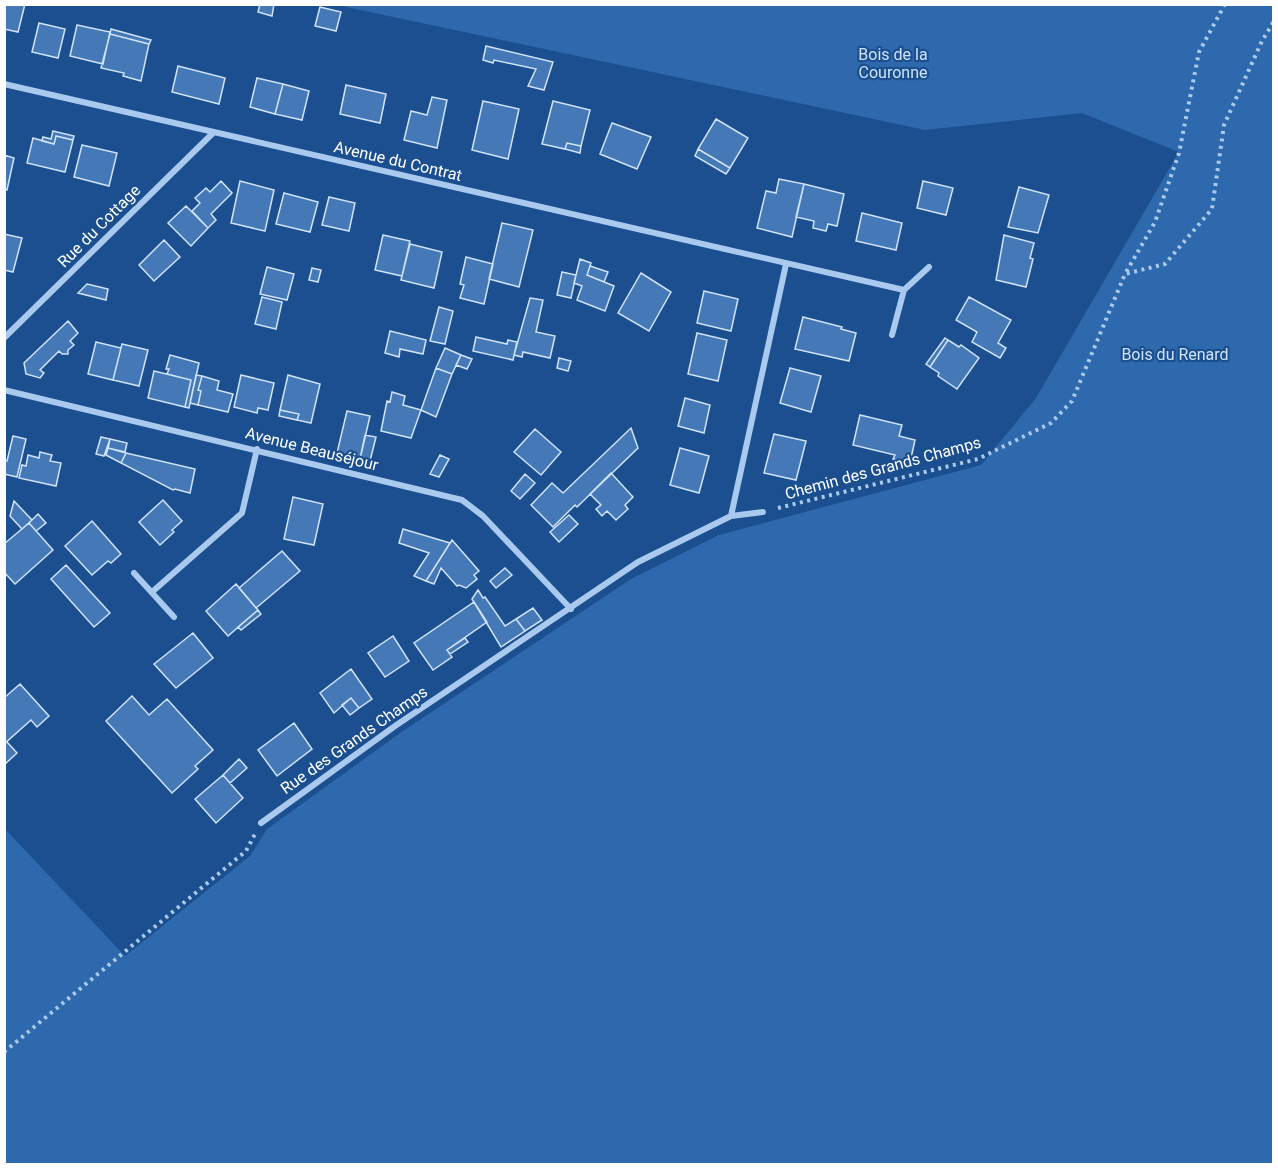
<svg xmlns="http://www.w3.org/2000/svg" width="1278" height="1169" font-family="Roboto,sans-serif">
  <style>
    .green { fill: #2e69ad }
    .building { fill: #4478b7; stroke: #cfe3fa; stroke-width: 1.5 }
    .lines { fill: none; stroke-linecap: round; stroke-linejoin: round }
    .path { stroke: #a9c9ee; stroke-width: 4; stroke-dasharray: 3 4.5; stroke-linecap: butt }
    .street { stroke: #a9c9ee; stroke-width: 6 }
    .labels { text-anchor: middle; dominant-baseline: central; stroke-width: 4.5; stroke-linejoin: round; paint-order: stroke }
    .park-label { font-size: 16px; fill: #cfe3fa; stroke: #1b4f8f }
    .street-label { font-size: 16px; fill: #fff; stroke: #1b4f8f }
  </style>
  <rect width="100%" height="100%" fill="#1b4f8f"/>
  <!-- green -->
  <path class="green" d="M337,5H1273V1164H5V829L125,956L250,856L267,829L400,733L631,579L719,535L981,465L1036,398L1179,152L1082,113L925,130Z"/>
  <!-- building -->
  <path class="building" d="M4,4H25L18,32L4,29Z
    M260,4H274L272,16L258,12Z
    M320,7L341,12L336,31L315,26Z
    M39,23L65,29L58,58L32,52Z
    M77,25L110,32L103,64L70,56Z
    M111,29L151,40L149,44L110,34Z
    M110,34L149,44L141,81L123,76L124,73L101,68Z
    M486,46L553,62L544,90L528,86L536,69L494,60L493,63L483,60Z
    M178,66L225,78L219,104L172,92Z
    M257,78L283,84L275,114L250,107Z
    M283,84L309,91L302,120L275,114Z
    M346,85L386,94L380,123L340,114Z
    M432,97L447,100L437,148L404,140L411,111L427,115Z
    M483,101L519,109L508,159L472,150Z
    M553,101L590,110L581,146L567,143L565,149L542,144Z
    M716,119L748,138L730,168L698,149Z
    M612,123L651,137L637,169L600,154Z
    M53,131L74,136L73,140L56,136L54,144L42,141L43,137L51,139Z
    M56,136L73,140L65,172L27,163L33,138L54,144Z
    M567,143L581,146L580,153L565,149Z
    M82,145L117,153L109,186L74,177Z
    M698,149L730,168L726,174L695,156Z
    M4,155L14,158L7,190L4,189Z
    M779,179L804,184L792,237L757,228L766,191L776,193Z
    M221,181L232,193L211,214L216,220L208,228L192,211L200,203L195,198L206,188L210,192Z
    M240,181L274,190L265,231L231,223Z
    M923,181L953,188L946,215L917,208Z
    M804,184L844,194L837,226L828,224L826,231L813,228L814,221L796,217Z
    M1019,187L1049,195L1038,233L1008,227Z
    M284,193L318,202L310,232L276,224Z
    M329,197L355,203L349,231L322,225Z
    M186,206L208,228L191,246L168,223Z
    M862,213L902,223L896,250L856,241Z
    M502,223L533,230L519,287L489,279Z
    M4,234L22,238L13,272L4,270Z
    M383,235L410,241L402,276L375,270Z
    M1004,235L1034,243L1030,258L1033,259L1026,287L996,280Z
    M164,240L180,257L154,281L139,265Z
    M410,244L442,252L434,288L401,280Z
    M466,257L493,264L484,304L460,298L464,285L460,284Z
    M580,259L591,263L587,275L614,286L605,311L577,300L582,286L574,283Z
    M590,266L608,272L604,282L587,275Z
    M267,267L294,274L287,300L260,294Z
    M312,268L321,270L318,282L309,280Z
    M562,272L576,275L571,298L557,295Z
    M641,273L671,292L649,331L618,313Z
    M87,284L108,289L106,300L78,293Z
    M704,291L738,299L731,331L697,323Z
    M262,297L282,302L276,329L255,324Z
    M969,297L1011,320L998,343L1006,348L1000,358L972,342L977,332L956,320Z
    M530,298L543,300L536,332L555,336L550,358L523,352L522,357L514,355Z
    M439,307L453,311L445,344L430,341Z
    M803,317L842,327L841,329L856,333L849,361L795,349Z
    M68,321L78,333L70,341L74,345L68,350V354H62L59,351L40,370L44,373L40,378L26,374L24,363Z
    M390,331L426,340L423,354L400,349L399,357L385,353Z
    M697,333L727,340L718,381L688,374Z
    M476,337L507,344L508,340L517,342L513,360L473,351Z
    M945,338L948,340L930,367L926,364Z
    M948,340L959,347L961,345L979,358L957,389L938,376L939,373L930,367Z
    M96,342L121,348L113,380L88,374Z
    M122,344L148,350L139,386L113,380Z
    M445,348L461,355L452,374L436,368Z
    M170,355L199,363L189,408L185,407L191,380L167,374L169,369H166Z
    M461,355L472,359L467,369L456,365Z
    M559,358L571,361L568,371L557,368Z
    M436,368L452,374L436,417L421,410Z
    M790,368L821,376L811,412L780,403Z
    M154,371L191,380L185,407L148,398Z
    M196,375L202,376L198,390L201,391L198,405L190,403Z
    M241,375L274,383L268,410L258,408L257,413L234,407Z
    M288,375L320,384L311,423L297,420L299,414L280,410Z
    M202,376L219,381L217,390L233,394L228,412L198,405L201,391L198,390Z
    M392,392L405,396L403,405L421,410L411,438L381,431L387,401L390,402Z
    M685,398L710,405L704,433L678,426Z
    M280,410L299,414L297,420L279,416Z
    M347,411L370,416L360,459L337,453Z
    M860,415L902,425L899,436L915,440L910,463L893,459L895,455L853,445Z
    M631,428L638,448L577,507L575,505L553,527L531,505L552,483L563,493Z
    M535,429L561,452L541,475L514,452Z
    M774,434L806,441L796,480L764,473Z
    M365,435L376,437L370,461L360,459Z
    M13,436L26,439L17,477L4,474V460L7,461Z
    M101,437L110,439L104,456L96,454Z
    M110,439L127,443L125,452L108,448Z
    M108,448L126,453L121,463L106,455Z
    M680,448L709,456L699,493L670,485Z
    M40,452L52,455L50,461L61,463L56,486L19,478L22,465L26,466L28,455L39,458Z
    M126,453L195,469L190,493L175,489L173,490L121,463Z
    M440,455L449,459L439,477L430,474Z
    M611,473L633,497L625,505L628,509L616,520L607,511L602,516L596,509L601,505L590,494Z
    M525,474L535,483L520,499L511,491Z
    M293,497L323,504L314,545L284,539Z
    M163,500L182,521L172,530L174,532L160,545L139,522Z
    M14,501L32,520L22,529L10,516Z
    M38,514L46,523L36,531L29,523Z
    M569,515L578,524L559,542L550,532Z
    M92,521L121,554L111,563L108,561L92,575L65,546Z
    M29,523L53,550L15,584L4,572V544Z
    M403,529L450,543L426,581L414,576L429,553L399,543Z
    M452,540L479,571L474,575L477,579L466,588L459,585L457,586L441,568L434,584L426,581Z
    M282,551L300,571L256,608L239,588Z
    M66,565L110,613L94,627L51,579Z
    M505,568L512,575L496,588L490,581Z
    M236,584L258,610L228,636L206,611Z
    M478,590L483,598L485,597L505,626L516,619L525,631L501,647L472,599Z
    M474,602L487,622L447,650L452,657L433,670L414,643Z
    M533,608L542,620L525,631L516,619Z
    M258,610L261,614L241,630L238,627Z
    M193,633L213,658L176,688L154,664Z
    M393,636L409,661L385,677L368,653Z
    M465,638L468,642L450,654L447,650Z
    M351,669L372,699L359,708L351,698L334,713L320,693Z
    M20,684L49,716L37,727L31,720L4,744V698Z
    M132,696L149,715L167,699L213,750L195,766L198,769L172,793L106,721Z
    M351,698L359,708L350,715L342,705Z
    M294,723L312,749L277,776L258,750Z
    M7,742L17,753L5,764L4,744Z
    M239,759L247,768L230,783L223,775Z
    M223,775L243,798L216,823L195,799Z"/>
  <g class="lines">
    <!-- path -->
    <path class="path" d="M1225,4L1199,52L1179,153L1155,222L1125,274L1165,264L1212,209L1224,125L1262,41L1274,21
      M778,508L978,459L1051,423L1072,401L1125,274
      M4,1052L246,851L255,834"/>
    <!-- street -->
    <path class="street" d="M4,84L904,290
      M892,335L904,290L929,267
      M4,338L213,133
      M4,390L462,500L483,516L571,609
      M731,516L786,264
      M134,573L174,617
      M152,592L242,513L257,449
      M261,823L395,726L638,562L731,516L763,512"/>
  </g>
  <g class="labels">
    <!-- park labels -->
    <g class="park-label">
      <text x="893" y="54">Bois de la<tspan x="893" dy="18">Couronne</tspan></text>
      <text x="1175" y="354">Bois du Renard</text>
    </g>
    <!-- street labels -->
    <g class="street-label">
      <text transform="translate(398 161) rotate(13)">Avenue du Contrat</text>
      <text transform="translate(99 226) rotate(-45)">Rue du Cottage</text>
      <text transform="translate(312 449) rotate(14)">Avenue Beauséjour</text>
      <text transform="translate(883 468) rotate(-15)">Chemin des Grands Champs</text>
      <text transform="translate(354 740) rotate(-35)">Rue des Grands Champs</text>
    </g>
  </g>
  <!-- border -->
  <rect width="1278" height="1169" fill="none" stroke="#ffffff" stroke-width="12"/>
</svg>
